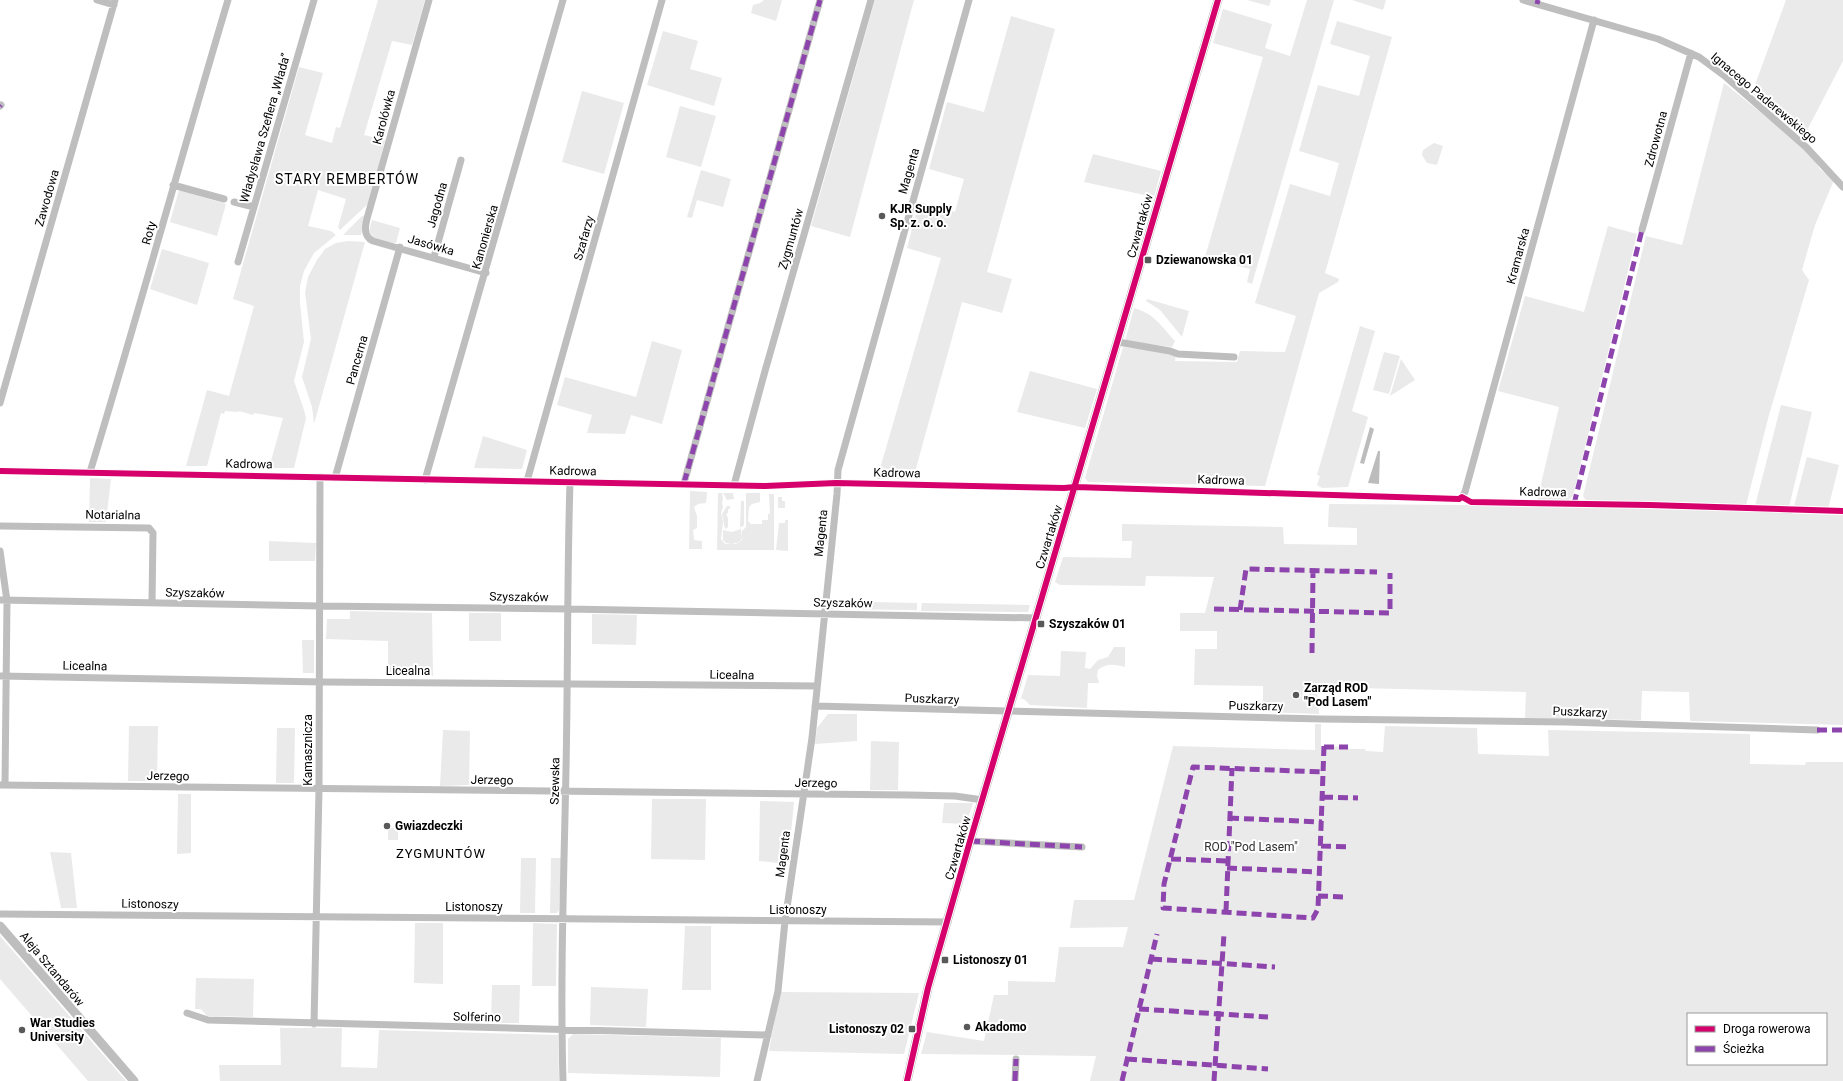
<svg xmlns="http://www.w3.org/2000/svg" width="1843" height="1081" font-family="Roboto,sans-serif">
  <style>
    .green { fill: #eaeaea; fill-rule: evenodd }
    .water { fill: #bcbcbc }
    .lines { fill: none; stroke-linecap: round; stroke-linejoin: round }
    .minor { stroke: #bebebe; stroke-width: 7 }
    .tertiary { stroke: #bebebe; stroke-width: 9 }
    .quiet { stroke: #8e44ad; stroke-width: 5; stroke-dasharray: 10 5; stroke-linecap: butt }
    .cycleway-casing { stroke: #fff; stroke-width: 8 }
    .cycleway { stroke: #d6006c; stroke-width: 6 }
    .poi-dot { fill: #595959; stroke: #fff; stroke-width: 1.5 }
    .labels { text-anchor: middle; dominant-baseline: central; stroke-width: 4; stroke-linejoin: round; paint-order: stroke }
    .street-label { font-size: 12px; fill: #000; stroke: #fff }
    .poi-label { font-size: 12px; font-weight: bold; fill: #000; stroke: #fff; text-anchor: start }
    .park-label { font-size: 12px; fill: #2f2f2f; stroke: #fff }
    .neighbourhood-label { font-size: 13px; letter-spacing: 1px; fill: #000; stroke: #fff }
    .quarter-label { font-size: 14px; letter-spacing: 1px; fill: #000; stroke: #fff }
  </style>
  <rect width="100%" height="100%" fill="#fff"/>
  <!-- green -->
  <path class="green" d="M378,0H425L412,45L392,41L364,135L385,140L369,203L340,230L338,227L346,199L318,190L308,226L331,231L336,235L314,253L304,271L300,286V303L304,342L294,381L304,410L306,418L294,468H269L283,418L254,413L253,415L239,411L238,412L225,411L224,414L221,413L207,466H186L207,390L229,396L254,306L233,299L299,67L323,73L305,135L332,143L336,127L340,128Z
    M764,0H782L776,21L751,13L753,5L760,3Z
    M875,0H914L850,237L811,226Z
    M1247,0H1271L1269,6Z
    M1307,0H1334L1252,284L1247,282L1250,269L1205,257L1263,57L1213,43L1223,9L1272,24L1265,48L1290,56Z
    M1352,0H1386L1383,10Z
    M1786,0H1843V61L1803,138L1752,93Z
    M1011,16L1055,29L987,272L1012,279L1002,313L962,302L913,479H877L941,258L907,248L919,202L955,212L964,179L929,169L947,102L984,112Z
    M1337,21L1392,37L1325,273L1339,279L1338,282L1319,293L1265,486L1088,482L1085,478L1123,347L1170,353L1176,355L1175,361L1237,362L1240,351L1285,352L1296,316L1255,303L1290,184L1330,196L1339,163L1299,151L1318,85L1359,96L1370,56L1330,44Z
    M663,31L698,41L690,69L722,78L714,106L647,85Z
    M1724,83L1808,150L1820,169L1834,180L1815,225L1802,270L1809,280L1769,415L1746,505L1587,502L1583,496L1646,236L1682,245Z
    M582,91L624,103L604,174L562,162Z
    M680,106L716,116L701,167L666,157Z
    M1434,143L1443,146L1437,165L1427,163L1422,155L1423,150Z
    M1093,154L1161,171L1154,197L1084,182Z
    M701,170L731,179L723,207L697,200L692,218L687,217Z
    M179,190L226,204L217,236L170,222Z
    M366,215L361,235H343L362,216Z
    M372,220L400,228L396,243C386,242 374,242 369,231Z
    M1608,226L1637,234L1573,496L1567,502L1537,501L1559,407L1498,391L1525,296L1584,312Z
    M348,241L365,242L314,424L312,407L302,377L311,339L305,293L308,277L317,260L325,249L336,243Z
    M162,249L209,263L197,305L150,289Z
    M1147,299L1189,311L1182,337L1160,310L1146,301Z
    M1134,308C1155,314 1161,326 1175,341L1172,347L1125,341Z
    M1360,326L1375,331L1352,411L1368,417L1348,487L1322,488L1317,485L1320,476L1317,475Z
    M652,341L682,350L662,424L631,415L625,434L587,433L592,415L557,405L565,377L636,397Z
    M1384,352L1400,356L1389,394L1373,390Z
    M1401,359L1415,380L1390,396Z
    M1030,371L1097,389L1085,428L1017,412Z
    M1781,405L1812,412L1789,507L1755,506Z
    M483,436L527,450L522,469L474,468Z
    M1807,457L1839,465L1828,509L1796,508L1794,506Z
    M90,478L111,479L106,522H89Z
    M690,491L707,492L706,503L698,504L694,507L697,516V528L693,530L694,540L702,541V549H689Z
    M718,493H722L723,499L722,503L723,507L721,513L723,522L721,539L725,544L732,543L736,544L742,540V531L746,527V493H760V502L752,504L749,507L748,521L751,524H762V520H768V514H770L769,494H774V550H717Z
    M723,493H733L734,499L727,500Z
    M778,497H782V501H785V508H778Z
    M741,501H744V525L742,527H740Z
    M1468,503L1843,515V725L1690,721L1689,692L1642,691L1641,720L1525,718L1526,692L1317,687L1319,714L1263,712V686L1194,685L1195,649H1217V631H1180V613H1205L1214,577L1146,576L1145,586L1060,585L1055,582L1063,557L1131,558L1132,541H1122V524L1281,527H1283L1284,544L1357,545V528L1328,527L1329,504L1468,505Z
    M727,506H730V509H728V513L726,514L728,518V527L725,529L722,514Z
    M785,520H788V551L776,550L779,523H785Z
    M741,529L742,538L739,543H726L723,540V530L732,532Z
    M269,541L316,543L315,561H269Z
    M829,601L917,603V610L829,609Z
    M922,603L1030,605L1028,612L921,611Z
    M350,611L432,613L433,676L388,675V641L326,639L327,619H350Z
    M469,613H501V641H469Z
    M592,614L637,615L636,645L592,644Z
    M302,640H314V673H303Z
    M1114,647H1125V667C1115,664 1106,663 1098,670L1097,676L1099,683H1088L1087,708L1030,705L1024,699H1021L1028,675L1060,676L1061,651L1086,652L1085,668L1090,669L1098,660L1108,657Z
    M828,714H857V741L815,744L817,728Z
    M1315,724H1321V746L1348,747L1349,749H1365L1366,751L1383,752L1385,726L1477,728L1478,754L1549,756L1548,730L1750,734V764L1805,765L1806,762H1843V1081H1090L1096,1056L921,1054L927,1032L984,1041L994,995H1008V981L1055,982L1059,947H1123L1128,927L1070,928L1074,900H1134L1173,746L1315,750ZM1688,1014H1826V1064H1688Z
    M129,726H158L157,781H128Z
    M277,728H295L294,783H276Z
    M443,730L470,731L469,785L440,786Z
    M871,741L899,742L898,790H870Z
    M178,794H191V853L177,854Z
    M652,799H706L705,860L651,859Z
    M760,801L794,802L788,864L759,861Z
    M944,803H973L966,824L942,823Z
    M388,828H398V840H388Z
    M50,852L71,853L77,908H61Z
    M521,858H536L535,913H520Z
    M551,858H561L559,910L557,913H550Z
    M415,923H443V984L414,983Z
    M533,923L557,924L556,986H532Z
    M685,926H711V990H682Z
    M0,936L126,1081H88L0,979Z
    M196,978L254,979L253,1017L207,1016L201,1009H195Z
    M492,985H520L519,1023H491Z
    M591,987L648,989L646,1027L590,1025Z
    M780,992L919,993L904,1054L769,1051Z
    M280,1028H342L341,1067L377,1068L379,1030L558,1035L559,1081H220L219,1065H281Z
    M573,1034L721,1038L720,1077L568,1073V1039Z"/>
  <!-- water -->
  <path class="water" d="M1370,427L1374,429L1364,464L1360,463Z
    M1378,451H1380L1379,484L1368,483Z"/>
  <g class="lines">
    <!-- minor -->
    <path class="minor" d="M97,0L114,5
      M429,0L370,208C367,219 360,235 373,241L486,273
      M1523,0L1658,39L1699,57L1726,77L1806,147L1843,187
      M0,106L1,105
      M173,185L224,199
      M234,202L254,207
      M1642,230L1691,53
      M434,257L461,160
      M238,262L314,0
      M1118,342L1170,351L1178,354L1234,357
      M0,403L115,0
      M0,471L765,486L836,483L1064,488L1075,487L1459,499L1462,497L1471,502L1650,505L1791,510
      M90,472C138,315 181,157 228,0
      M335,478L400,247
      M425,480L563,0
      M527,481L662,0
      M684,483L820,0
      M734,485L765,371L871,0
      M1462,497L1465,492L1594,20
      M0,526L149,528L153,533L152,603
      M0,551L7,601L5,785
      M0,600L320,606L569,609L1037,618
      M0,676L323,682L817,686
      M815,706L1322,719L1566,722L1817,730
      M0,785L909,795L955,796L983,800
      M970,841L1082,847
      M0,914L948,922
      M187,1013L208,1020L768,1035
      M314,1024L319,789L320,477
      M563,1081C560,977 564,873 566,769C568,674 567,578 570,482
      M757,1081L778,991L785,921L812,738L837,494L838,470L969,0
      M1015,1081L1016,1059"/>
    <!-- tertiary -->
    <path class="tertiary" d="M0,926L134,1081
      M907,1081L928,988L970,841L1218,0"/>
    <!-- quiet -->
    <path class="quiet" d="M1537,4L1538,0
      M0,106L1,105
      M684,483L820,0
      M1574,504L1642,230
      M1214,609L1390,613V573
      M1240,610L1246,569L1377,572
      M1312,653L1313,571
      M1817,730H1843
      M1324,746L1318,909L1313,918L1163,908L1164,884L1193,767L1324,772
      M1324,747H1348
      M1323,797L1358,798
      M1229,818L1322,822
      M970,841L1082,847
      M1321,846L1350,847
      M1171,859L1227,861
      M1227,868L1320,872
      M1318,896L1346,897
      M1226,911L1232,768
      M1152,959L1275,967
      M1139,1009L1268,1017
      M1127,1059L1268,1069
      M1015,1081L1016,1059
      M1122,1081L1157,934
      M1214,1081L1224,934"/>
    <!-- cycleway casing -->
    <g class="cycleway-casing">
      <path id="cycleway" d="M0,471L765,486L836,483L1064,488L1075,487L1459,499L1462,497L1471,502L1650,505L1843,511
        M907,1081L928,988L970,841L1218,0"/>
    </g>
    <!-- cycleway -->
    <use href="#cycleway" class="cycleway"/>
  </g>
  <!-- markers -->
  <g class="poi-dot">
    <circle cx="882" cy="216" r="4"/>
    <rect x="1144" y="256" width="8" height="8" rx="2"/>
    <rect x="1037" y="620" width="8" height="8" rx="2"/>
    <circle cx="1296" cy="695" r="4"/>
    <circle cx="387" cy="826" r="4"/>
    <rect x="941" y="956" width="8" height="8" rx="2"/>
    <circle cx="967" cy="1027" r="4"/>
    <rect x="908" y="1025" width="8" height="8" rx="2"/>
    <circle cx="22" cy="1030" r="4"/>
  </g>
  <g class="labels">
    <!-- street labels -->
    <g class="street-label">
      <text transform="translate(1764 98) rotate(40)">Ignacego Paderewskiego</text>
      <text transform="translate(384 117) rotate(-75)">Karolówka</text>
      <text transform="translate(265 128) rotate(-74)">Władysława Szeflera „Włada”</text>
      <text transform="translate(1656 139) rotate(-75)">Zdrowotna</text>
      <text transform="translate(909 171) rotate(-74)">Magenta</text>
      <text transform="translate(47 198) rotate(-74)">Zawodowa</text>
      <text transform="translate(437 205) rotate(-74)">Jagodna</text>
      <text transform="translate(1140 226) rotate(-74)">Czwartaków</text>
      <text transform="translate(149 233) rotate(-75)">Roty</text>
      <text transform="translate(485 237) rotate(-74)">Kanonierska</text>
      <text transform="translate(584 238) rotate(-74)">Szafarzy</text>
      <text transform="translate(791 239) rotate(-74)">Zygmuntów</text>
      <text transform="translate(431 245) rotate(16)">Jasówka</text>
      <text transform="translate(1518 256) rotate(-75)">Kramarska</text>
      <text transform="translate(357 360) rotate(-74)">Pancerna</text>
      <text transform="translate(249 464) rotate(1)">Kadrowa</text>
      <text transform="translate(573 471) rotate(1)">Kadrowa</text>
      <text transform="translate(897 473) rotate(1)">Kadrowa</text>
      <text transform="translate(1221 480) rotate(2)">Kadrowa</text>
      <text transform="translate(1543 492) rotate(1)">Kadrowa</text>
      <text transform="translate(113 515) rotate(1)">Notarialna</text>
      <text transform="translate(821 533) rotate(-84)">Magenta</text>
      <text transform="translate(1049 537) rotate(-73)">Czwartaków</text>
      <text transform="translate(195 593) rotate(1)">Szyszaków</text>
      <text transform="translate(519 597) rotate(1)">Szyszaków</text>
      <text transform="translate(843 603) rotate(1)">Szyszaków</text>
      <text transform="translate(85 666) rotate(1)">Licealna</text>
      <text x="408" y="671">Licealna</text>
      <text transform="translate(732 675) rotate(1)">Licealna</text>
      <text transform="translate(932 699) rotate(2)">Puszkarzy</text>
      <text transform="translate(1256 706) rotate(1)">Puszkarzy</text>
      <text transform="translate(1580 712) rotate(2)">Puszkarzy</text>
      <text transform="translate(308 750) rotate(-90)">Kamasznicza</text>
      <text transform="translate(168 776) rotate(1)">Jerzego</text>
      <text transform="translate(492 780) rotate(1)">Jerzego</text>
      <text transform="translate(555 781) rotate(-89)">Szewska</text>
      <text transform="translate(816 783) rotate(1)">Jerzego</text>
      <text transform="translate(958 848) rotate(-74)">Czwartaków</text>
      <text transform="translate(783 854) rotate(-82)">Magenta</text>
      <text transform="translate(150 904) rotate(1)">Listonoszy</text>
      <text x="474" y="907">Listonoszy</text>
      <text x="798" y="910">Listonoszy</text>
      <text transform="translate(52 969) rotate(50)">Aleja Sztandarów</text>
      <text transform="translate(477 1017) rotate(1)">Solferino</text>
    </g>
    <!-- poi labels -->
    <g class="poi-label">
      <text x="890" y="209">KJR Supply<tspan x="890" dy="14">Sp. z. o. o.</tspan></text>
      <text x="1156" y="260">Dziewanowska 01</text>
      <text x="1049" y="624">Szyszaków 01</text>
      <text x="1304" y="688">Zarząd ROD<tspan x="1304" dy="14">"Pod Lasem"</tspan></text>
      <text x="395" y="826">Gwiazdeczki</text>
      <text x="953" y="960">Listonoszy 01</text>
      <text x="30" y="1023">War Studies<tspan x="30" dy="14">University</tspan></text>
      <text x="975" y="1027">Akadomo</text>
      <text x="904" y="1029" text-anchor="end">Listonoszy 02</text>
    </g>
    <!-- park labels -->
    <g class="park-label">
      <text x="1251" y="847">ROD "Pod Lasem"</text>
    </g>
    <!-- neighbourhood labels -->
    <g class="neighbourhood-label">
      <text x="441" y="853">ZYGMUNTÓW</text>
    </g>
    <!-- quarter labels -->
    <g class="quarter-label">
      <text x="347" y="179">STARY REMBERTÓW</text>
    </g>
  </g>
  <!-- legend -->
  <rect x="1687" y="1013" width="140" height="52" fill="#ffffff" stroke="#999999"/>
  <rect x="1695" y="1026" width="20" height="6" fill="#d6006c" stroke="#999999"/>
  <text x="1723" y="1033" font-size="12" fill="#000000">Droga rowerowa</text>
  <rect x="1695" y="1046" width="20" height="6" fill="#8e44ad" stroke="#999999"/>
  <text x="1723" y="1053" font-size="12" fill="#000000">Ścieżka</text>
</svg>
